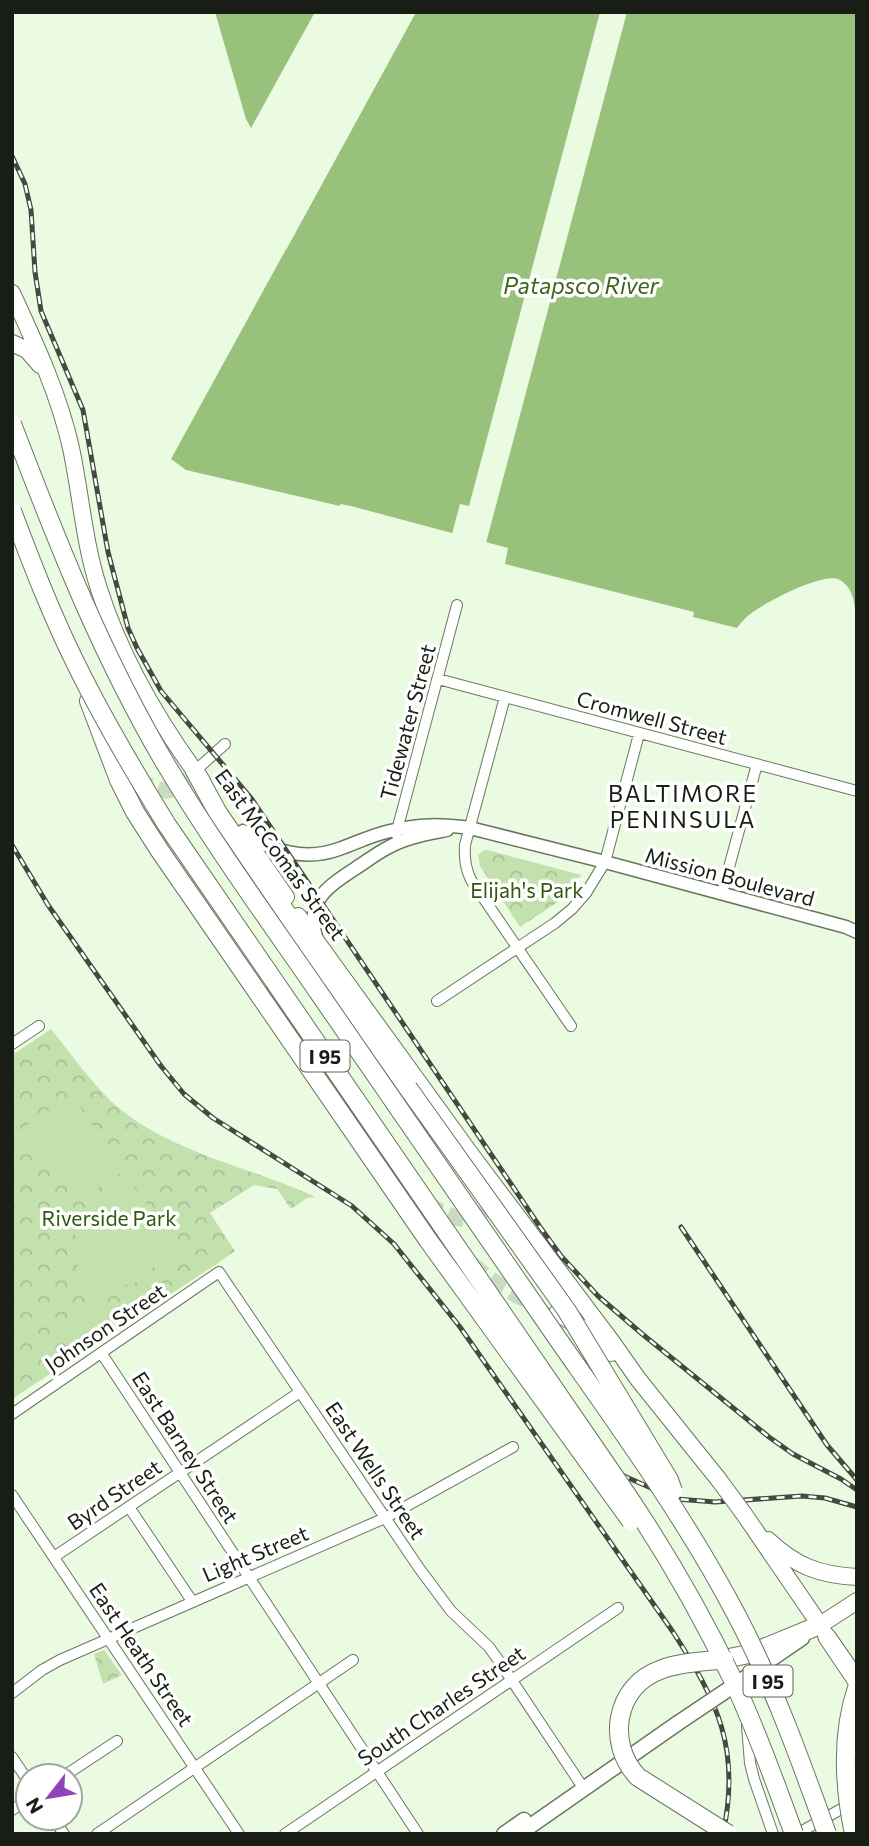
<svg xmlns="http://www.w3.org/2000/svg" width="869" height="1846" font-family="Commissioner,sans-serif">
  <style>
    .forest { fill: url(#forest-crowns) }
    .pitch { fill: #c2e1ad }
    .water { fill: #98c17b }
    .pier { fill: #ebfbe1 }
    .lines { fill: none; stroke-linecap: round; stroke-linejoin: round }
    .primary-tunnel { stroke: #cbdac2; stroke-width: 16; stroke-dasharray: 16 8; stroke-linecap: butt }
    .minor-casing { stroke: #697760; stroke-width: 12 }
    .tertiary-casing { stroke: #697760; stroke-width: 15 }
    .secondary-casing { stroke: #697760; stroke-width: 17 }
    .primary-casing { stroke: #697760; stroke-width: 18 }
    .motorway-casing { stroke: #697760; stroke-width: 20 }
    .minor { stroke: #fff; stroke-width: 10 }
    .tertiary { stroke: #fff; stroke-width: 12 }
    .secondary { stroke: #fff; stroke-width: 14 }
    .primary { stroke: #fff; stroke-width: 16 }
    .motorway { stroke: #fff; stroke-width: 18 }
    .rail-casing { stroke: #434b3f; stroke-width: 5 }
    .rail { stroke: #fff; stroke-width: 2.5; stroke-dasharray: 8; stroke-linecap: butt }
    .secondary-bridge-casing { stroke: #697760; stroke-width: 17; stroke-linecap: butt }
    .primary-bridge-casing { stroke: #697760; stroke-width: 18; stroke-linecap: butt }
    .motorway-bridge-casing { stroke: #697760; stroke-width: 20; stroke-linecap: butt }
    .secondary-bridge { stroke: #fff; stroke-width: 14 }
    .primary-bridge { stroke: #fff; stroke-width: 16 }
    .motorway-bridge { stroke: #fff; stroke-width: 18 }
    .labels { text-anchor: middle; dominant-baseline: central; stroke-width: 7; stroke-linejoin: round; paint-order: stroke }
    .shield { fill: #fff; stroke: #5d625b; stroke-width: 2 }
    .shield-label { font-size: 19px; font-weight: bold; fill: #181e15 }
    .street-label { font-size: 21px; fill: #181e15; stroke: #fff }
    .park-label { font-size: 21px; fill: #32570c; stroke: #fff }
    .water-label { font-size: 23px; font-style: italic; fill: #3e631c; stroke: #fff }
    .neighbourhood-label { font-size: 23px; letter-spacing: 2px; fill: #181e15; stroke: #fff }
  </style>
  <defs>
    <pattern id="forest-crowns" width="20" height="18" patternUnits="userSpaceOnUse" patternTransform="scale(1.75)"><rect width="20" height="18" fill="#c2e1ad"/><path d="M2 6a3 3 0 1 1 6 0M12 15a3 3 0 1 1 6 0" fill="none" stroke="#a6c194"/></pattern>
  </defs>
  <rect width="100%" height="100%" fill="#ebfbe1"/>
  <!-- forest -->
  <path class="forest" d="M484,850H487L581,875L555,904L520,927L480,866L478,855Z
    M51,1029C71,1054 90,1081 113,1103C158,1143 217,1159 271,1179C286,1184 301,1191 316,1197L307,1198L291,1209L277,1189L254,1185L210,1213L235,1251L218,1263L12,1399V1055Z
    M104,1650L122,1675L103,1684L94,1654Z"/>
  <!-- pitch -->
  <path class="pitch" d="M72,1095L123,1171L77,1202L26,1126Z
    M126,1175L178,1251L140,1276L136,1273L138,1282L88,1294L80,1289L75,1233L97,1232L111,1236L88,1200Z
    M99,1307L112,1326L81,1347L69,1327Z"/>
  <!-- water -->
  <path class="water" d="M215,12H315L251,128L246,119Z
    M416,12H857V623C854,607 856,590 840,580C826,571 770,600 756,610C749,614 741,622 737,628L693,617L694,612L505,564L508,548L351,506L340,504V506L186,470L171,459Z"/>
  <!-- pier -->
  <path class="pier" d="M412,12H416L286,250L285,245Z
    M600,12H627L486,543L452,534L460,504L469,506Z"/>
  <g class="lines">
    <!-- primary-tunnel -->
    <path class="primary-tunnel" d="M136,779C160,791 168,798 189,778
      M427,1203C449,1218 482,1234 490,1194
      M472,1264C491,1281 512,1294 535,1304"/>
    <!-- minor casing -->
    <g class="minor-casing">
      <path id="minor" d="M438,679L857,791
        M505,697L465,845C464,858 465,868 471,880L571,1026
        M195,771L225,744
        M396,834L457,605
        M722,893L757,764
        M437,1001L555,923L572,909L586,893L605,862L639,734
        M12,1044L39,1026
        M102,1354L418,1834
        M12,1414L219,1272L419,1568L451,1611L489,1647L499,1661L584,1789
        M12,1495L239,1834
        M129,1507L192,1601
        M54,1557L300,1392
        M820,1625L824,1639L857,1688
        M822,1627L830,1635L857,1674
        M12,1693L42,1670L60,1660L385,1518L513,1447
        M747,1726L750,1763L754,1779L773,1834
        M12,1757L28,1781
        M64,1776L117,1741
        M12,1810L28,1800
        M53,1818L64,1834
        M97,1834L353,1660
        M285,1834L618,1608
        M797,1834L850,1804"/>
    </g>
    <!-- tertiary casing -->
    <g class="tertiary-casing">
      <path id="tertiary" d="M243,831C271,852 306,861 339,849C356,843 372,835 390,831C419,824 440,824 470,828L605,862L846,927L857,932
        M316,937C305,900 329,886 356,868C367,861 377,853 389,847C407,837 427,834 447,830"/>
    </g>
    <!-- secondary casing -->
    <g class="secondary-casing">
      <path id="secondary" d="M755,1670L802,1638
        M504,1834L524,1820
        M519,1834L678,1723"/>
    </g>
    <!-- primary casing -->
    <g class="primary-casing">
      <path id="primary" d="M12,293C35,343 59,394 71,448C81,495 84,543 99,589C121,658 159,723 202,781
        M12,343L27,350L40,365
        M243,835L286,897
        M298,916L472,1156L612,1342L638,1379L719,1480
        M557,1313L584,1329L611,1353
        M744,1514L820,1625L857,1601
        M768,1540C796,1566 819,1575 857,1577"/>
    </g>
    <!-- motorway casing -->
    <g class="motorway-casing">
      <path id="motorway" d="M89,701L119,780L135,812L160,851L258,993
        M195,771L218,813L345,999L408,1088
        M724,1659L749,1654L820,1625"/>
    </g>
    <!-- minor -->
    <use href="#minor" class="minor"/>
    <!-- tertiary -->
    <use href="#tertiary" class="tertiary"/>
    <!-- secondary -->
    <use href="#secondary" class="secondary"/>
    <!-- primary -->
    <use href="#primary" class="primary"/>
    <!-- motorway -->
    <use href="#motorway" class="motorway"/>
    <!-- rail casing -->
    <g class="rail-casing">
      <path id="rail" d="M12,156L25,184L31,210L35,272L41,311L83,410L108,552L128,628L137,648L161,691L251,798L540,1227L561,1256L598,1296L641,1333L769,1437L793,1454L841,1479L857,1490
        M12,845L48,905L161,1066L184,1094L213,1118L352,1206L394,1244L460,1327L673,1632C718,1702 741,1749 723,1834
        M681,1227L827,1445L857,1480
        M540,1400L571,1437L596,1459L624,1476L676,1499L715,1502L802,1496L825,1498L857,1507"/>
    </g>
    <!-- rail -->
    <use href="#rail" class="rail"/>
    <!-- secondary-bridge casing -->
    <g class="secondary-bridge-casing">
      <path id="secondary-bridge" d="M678,1723L751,1674"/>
    </g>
    <!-- primary-bridge casing -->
    <g class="primary-bridge-casing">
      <path id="primary-bridge" d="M719,1480L744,1514"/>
    </g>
    <!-- motorway-bridge casing -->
    <g class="motorway-bridge-casing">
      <path id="motorway-bridge" d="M12,424C58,544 102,657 168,768C214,845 268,919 319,993C400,1110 481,1227 562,1345C623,1432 686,1519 736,1614C773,1684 800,1759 827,1834
        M12,511C32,564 52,616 77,666C104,721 135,773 167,825L612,1473C658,1539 698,1607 733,1680C756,1730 775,1782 794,1834
        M258,993L428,1240L631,1521
        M408,1088L567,1311L669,1480L673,1491
        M724,1659C703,1662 680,1662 660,1670C615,1686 606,1744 638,1777L728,1834
        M854,1834C844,1786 841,1735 857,1688"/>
    </g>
    <!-- secondary-bridge -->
    <use href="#secondary-bridge" class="secondary-bridge"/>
    <!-- primary-bridge -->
    <use href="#primary-bridge" class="primary-bridge"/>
    <!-- motorway-bridge -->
    <use href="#motorway-bridge" class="motorway-bridge"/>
  </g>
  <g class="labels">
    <!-- shield labels -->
    <g class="shield">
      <rect x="300.5" y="1040.5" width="49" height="31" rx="5"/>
      <rect x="743.5" y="1665.5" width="49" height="31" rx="5"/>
    </g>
    <g class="shield-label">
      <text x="325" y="1056">I 95</text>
      <text x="768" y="1681">I 95</text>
    </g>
    <!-- street labels -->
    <g class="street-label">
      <text transform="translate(652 717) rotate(15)">Cromwell Street</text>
      <text transform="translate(407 722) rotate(-75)">Tidewater Street</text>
      <text transform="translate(281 854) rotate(54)">East McComas Street</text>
      <text transform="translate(730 876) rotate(15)">Mission Boulevard</text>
      <text transform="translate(105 1327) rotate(-34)">Johnson Street</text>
      <text transform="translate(186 1447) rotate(57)">East Barney Street</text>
      <text transform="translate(376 1470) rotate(56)">East Wells Street</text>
      <text transform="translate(114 1494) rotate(-34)">Byrd Street</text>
      <text transform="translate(255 1553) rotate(-23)">Light Street</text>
      <text transform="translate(142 1654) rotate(56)">East Heath Street</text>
      <text transform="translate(441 1705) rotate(-34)">South Charles Street</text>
    </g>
    <!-- park labels -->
    <g class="park-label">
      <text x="527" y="889">Elijah's Park</text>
      <text x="109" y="1217">Riverside Park</text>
    </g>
    <!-- water labels -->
    <g class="water-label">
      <text x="581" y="285">Patapsco River</text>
    </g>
    <!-- neighbourhood labels -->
    <g class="neighbourhood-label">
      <text x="683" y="793">BALTIMORE<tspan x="683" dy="26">PENINSULA</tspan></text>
    </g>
  </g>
  <!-- border -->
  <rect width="869" height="1846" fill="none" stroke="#181e15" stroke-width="28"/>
  <!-- north arrow -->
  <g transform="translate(49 1797) rotate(239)"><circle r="33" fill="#ffffff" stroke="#a3a5a1" stroke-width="2"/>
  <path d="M0-5L12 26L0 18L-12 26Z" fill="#8f43b4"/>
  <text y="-10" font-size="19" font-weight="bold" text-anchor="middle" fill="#181e15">N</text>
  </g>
</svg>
